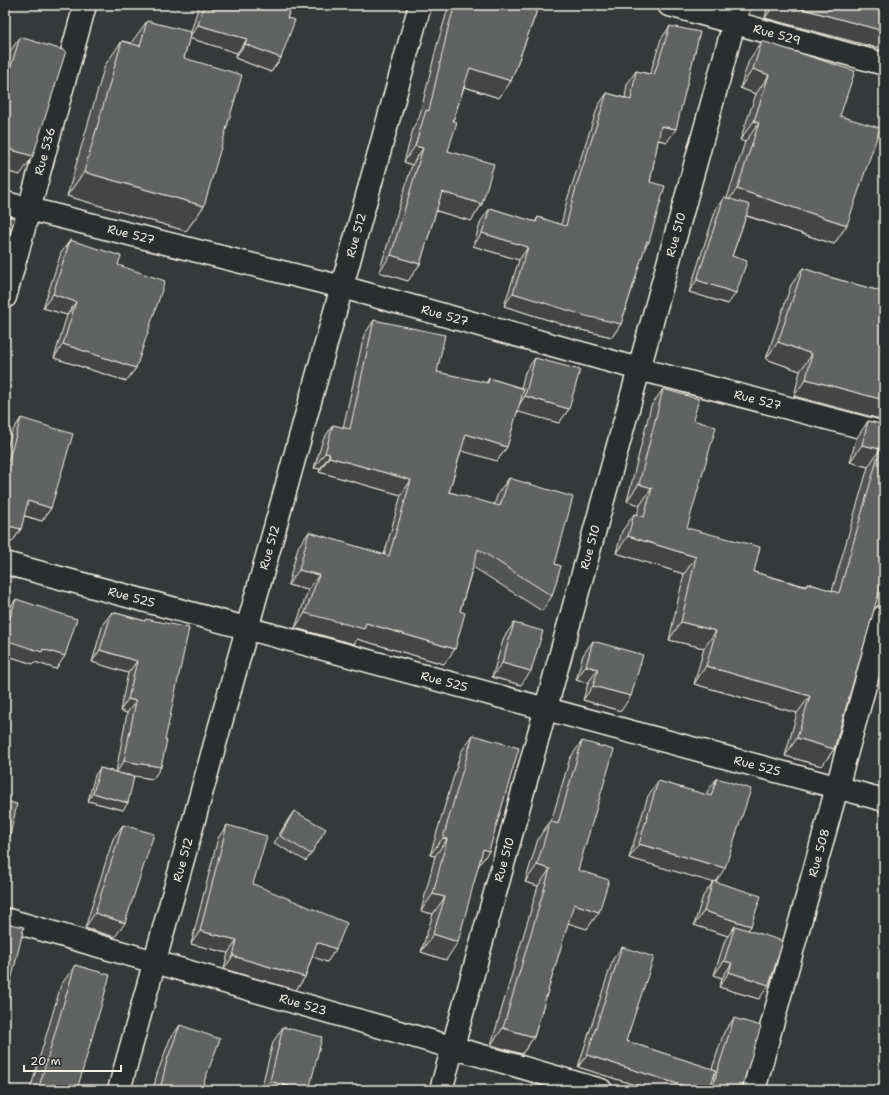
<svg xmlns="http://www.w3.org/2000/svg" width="889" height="1095" font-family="'Shantell Sans',sans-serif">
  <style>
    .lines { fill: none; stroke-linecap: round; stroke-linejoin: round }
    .minor-casing { stroke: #f4f1e8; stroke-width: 25 }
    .minor { stroke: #2a2d2e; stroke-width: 22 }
    .wall { fill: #535554; stroke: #f4f1e8 }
    .shaded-wall { fill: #444545; stroke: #f4f1e8 }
    .building { fill: #616362; stroke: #f4f1e8 }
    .labels { text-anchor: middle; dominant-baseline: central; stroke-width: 3.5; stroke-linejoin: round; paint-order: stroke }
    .street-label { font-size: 12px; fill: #f4f1e8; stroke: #2a2d2e }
  </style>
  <rect width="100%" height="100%" fill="#363939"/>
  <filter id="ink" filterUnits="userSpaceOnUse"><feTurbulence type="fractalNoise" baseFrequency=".025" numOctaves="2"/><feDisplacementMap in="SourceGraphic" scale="8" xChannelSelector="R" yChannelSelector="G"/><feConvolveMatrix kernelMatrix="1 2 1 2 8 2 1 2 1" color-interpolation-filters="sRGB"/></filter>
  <g filter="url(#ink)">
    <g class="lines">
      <!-- minor casing -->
      <g class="minor-casing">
        <g id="minor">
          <path id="s1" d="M669,5L884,64"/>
          <path id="s2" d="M5,203L342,287L639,369L884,433"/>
          <path id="s3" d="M5,297L85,5"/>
          <path id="s4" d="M5,563L884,800"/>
          <path id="s5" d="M5,919L601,1090"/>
          <path id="s6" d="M119,1090L420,5"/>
          <path id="s7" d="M441,1090L739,5"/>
          <path id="s8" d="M754,1090L884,616"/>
        </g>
      </g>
      <!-- minor -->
      <use href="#minor" class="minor"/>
    </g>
    <!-- wall -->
    <path class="wall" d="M199,5H292L287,18L281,58L271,72L235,58L237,53L189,38L184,58L204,206L186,231L67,196L105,65L122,41L131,43L147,21L190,35Z
      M449,5H539L511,81L499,98L464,87L453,121L448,151L482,204L471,221L436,211L420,264L408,281L379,272L412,165L404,162L414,126L419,118L437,45Z
      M768,5H884L877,48L765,18Z
      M670,26L667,142L658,140L650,182L644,249L621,324L612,337L577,329L504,306L519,260L473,246L481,221L490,208L535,222L538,217L561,225L567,200L598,106L607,93L625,98L627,84L636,71L650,74L661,39Z
      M20,37V175L5,171V62L7,56Z
      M762,41L840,116L847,225L834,244L746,216L732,256L728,304L689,292L716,209L724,197L727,198L745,142L740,140L756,94L740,88L749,60Z
      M70,240L118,265L136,368L126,381L54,358L67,315L43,308L61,253Z
      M803,268L829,277L884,292L794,396L800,371L766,359L791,285Z
      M374,320L437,372L486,383L489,378L521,388L525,372L535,358L569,409L559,423L517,411L507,447L497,461L461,450L449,492L494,505L498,493L509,478L555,564L552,596L542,611L473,567L460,611L455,649L444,664L357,639L354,644L295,628L308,590L288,585L298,547L309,532L384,555L401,495L319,472L320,469L314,468L323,440L333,425L343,428L364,335Z
      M663,389L693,420L687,528L754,572L805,586L807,583L832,591L868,467L850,462L856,439L868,421L884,425L834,749L822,766L785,756L797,713L694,684L704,648L669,640L684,574L616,553L622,531L634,514L637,515L640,505L627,501L651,406Z
      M21,418L51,508L42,521L24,516L21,529L12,542L5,540V454L12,432Z
      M16,599L56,669L35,662L33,664L5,655V617L7,612Z
      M112,612L145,621L146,619L153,779L123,774V810L88,801L95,775L100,768L116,772L127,713L120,711L128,673L92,662L103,624Z
      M514,623L521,685L492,677L504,637Z
      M593,641L621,711L583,700L588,683L576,680L583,655Z
      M473,735L489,851L478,866L446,960L421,952L433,914L421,911L435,856L430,855L461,752Z
      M582,741L578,870L599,912L587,929L568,923L534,1037L522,1054L491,1045L538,886L525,882L538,839L550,821L551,822L570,758Z
      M717,778L716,882L751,926L748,930L759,999L719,987L722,978L714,975L725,940L728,936L694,925L703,896L713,882L629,858L648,796L658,781L706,795L707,792Z
      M294,811L311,854L306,861L274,843L289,818Z
      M123,825L115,937L85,928L113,839Z
      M227,825L253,884L336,949L327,962L312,956L305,977L296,990L224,969L228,953L191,944L218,838Z
      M622,947L626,1041L712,1069L724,1032L734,1018L741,1090H651L578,1067L613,959Z
      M75,965L77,1090H30L61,985Z
      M180,1025L201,1090H153L157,1074L170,1039Z
      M283,1027L309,1090H261L273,1042Z"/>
    <!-- shaded-wall -->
    <path class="shaded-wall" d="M774,5H788L884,31V39L877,48L765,18Z
      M198,25L247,39L237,53L189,38Z
      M245,44L281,58L271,72L235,58Z
      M470,68L511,81L499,98L459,85Z
      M753,69L769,75L756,94L740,88Z
      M754,121L759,123L745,142L740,140Z
      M661,126L676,129L667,142L652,138Z
      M415,146L423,148L412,165L404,162Z
      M5,148L33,156L20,175L5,171Z
      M84,172L204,206L186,231L67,196Z
      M737,189L847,225L834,244L723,208Z
      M442,192L482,204L471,221L430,209Z
      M482,233L528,247L519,260L473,246Z
      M647,241L649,242L640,255Z
      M391,255L420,264L408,281L379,272Z
      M697,280L736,293L728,304L689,292Z
      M513,293L621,324L612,337L577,329L504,306Z
      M53,294L76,302L67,315L43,308Z
      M778,342L812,354L800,371L766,359Z
      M63,344L136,368L126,381L54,358Z
      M806,379L884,400V420L794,396Z
      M525,396L569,409L559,423L515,411Z
      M466,434L507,447L497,461L455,449Z
      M862,445L880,449L868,467L850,462Z
      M325,453L330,454L320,469L314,468Z
      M329,457L411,480L401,495L319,472Z
      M639,484L652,488L640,505L627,501Z
      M28,501L51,508L42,521L19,514Z
      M5,525L21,529L12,542L5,540Z
      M628,536L696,557L684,574L616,553Z
      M299,570L319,575L308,590L288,585Z
      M305,613L366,623L455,649L444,664L357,639L354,644L295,628Z
      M681,622L716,631L704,648L669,640Z
      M5,640L43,649L65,656L56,669L35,662L33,664L5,655Z
      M100,650L137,661L128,673L92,662Z
      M502,663L531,671L521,685L492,677Z
      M586,666L598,669L588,683L576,680Z
      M706,666L810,696L797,713L694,684Z
      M593,686L631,696L621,711L583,700Z
      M128,699L136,701L127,713L120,711Z
      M797,738L834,749L822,766L785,756Z
      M124,761L161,767L153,779L116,773Z
      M93,793L128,803L123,810L88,801Z
      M443,838L447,839L435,856L430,855Z
      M639,844L725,868L715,883L629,858Z
      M483,849L489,851L477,868Z
      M537,865L550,869L538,886L525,882Z
      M433,894L445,897L433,914L421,911Z
      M574,904L599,912L587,929L561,921Z
      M704,911L751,926L741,941L735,926L728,936L694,925Z
      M95,913L125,923L115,937L85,928Z
      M200,931L237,940L228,953L191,944Z
      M433,934L458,942L446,960L421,952Z
      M317,942L336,949L327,962L308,955Z
      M233,956L305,977L296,990L224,969Z
      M724,961L732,963L722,978L714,975Z
      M729,972L769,985L759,999L719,987Z
      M503,1028L534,1037L522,1054L491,1045Z
      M587,1055L697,1090H651L578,1067Z
      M270,1081L302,1090H263Z
      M712,1088L718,1090H710Z"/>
    <!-- building -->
    <path class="building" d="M204,5H292L287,18L295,20L281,58L245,44L247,39L198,25Z
      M455,5H539L511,81L470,68L453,121L457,122L448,151L494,164L482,204L442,192L420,264L391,255L423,148L415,146L426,110L429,111L448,28Z
      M788,5H884V31Z
      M147,21L191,32L184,58L242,75L204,206L84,172L122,41L140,46Z
      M670,26L700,32L676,129L661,126L650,182L665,186L649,242L647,241L621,324L586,316L513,293L528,247L482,233L490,208L536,222L538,217L566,226L576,187L607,93L631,100L636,71L654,75Z
      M20,37L66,51L33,156L5,148V75L8,76Z
      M762,41L855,71L840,116L880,128L847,225L737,189L759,123L754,121L769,75L753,69Z
      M724,197L750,205L732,256L747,261L736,293L697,280Z
      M70,240L121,256L118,265L165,281L136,368L63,344L76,302L53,294Z
      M803,268L829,277L884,292V400L806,379L812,354L778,342Z
      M374,320L445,335L437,372L488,383L489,378L524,389L507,447L466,434L449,492L500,506L509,478L573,497L555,564L561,566L552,596L478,549L460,611L465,613L455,649L366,623L364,629L305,613L319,575L299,570L309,532L389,556L411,480L329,457L330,454L325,453L333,425L350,429Z
      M535,358L580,370L569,409L525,396Z
      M663,389L699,399L693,420L716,427L687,528L760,547L754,572L806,587L807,583L839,593L880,449L862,445L868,421L884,425V575L834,749L797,738L810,696L706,666L716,631L681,622L696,557L628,536L634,514L644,517L652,488L639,484Z
      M21,418L73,434L51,508L28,501L21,529L5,525V472Z
      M16,599L77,619L65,656L43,649L42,652L5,640V632Z
      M112,612L145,621L146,619L189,628L165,740H167L161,767L124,761L136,701L128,699L137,661L100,650Z
      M514,623L543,631L531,671L502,663Z
      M593,641L643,655L631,696L593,686L598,669L586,666Z
      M473,735L519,748L489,851L483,849L458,942L433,934L445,897L433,894L447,839L443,838Z
      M582,741L614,750L578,870L609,880L599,912L574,904L534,1037L503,1028L550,869L537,865L550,821L558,824Z
      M100,768L134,777L128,803L93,793Z
      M717,778L751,789L725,868L639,844L658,781L711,796Z
      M5,801L17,804L7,849H5Z
      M294,811L326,829L311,854L280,836Z
      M123,825L154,834L125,923L95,913Z
      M227,825L267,836L253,884L347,923L336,949L317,942L305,977L233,956L237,940L200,931Z
      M713,881L761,896L751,926L704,911Z
      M5,923L24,927L5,1006Z
      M735,926L783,941L769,985L729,972L732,963L724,961Z
      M622,947L654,957L626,1041L716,1070L709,1090H697L587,1055Z
      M75,965L110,975L77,1090H38Z
      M734,1018L761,1026L741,1090H718L712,1088Z
      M180,1025L220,1039L201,1090H160L167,1060Z
      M283,1027L322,1037L309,1090H302L270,1081Z"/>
  </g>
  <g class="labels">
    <!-- street labels -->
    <g class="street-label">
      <text stroke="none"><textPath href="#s1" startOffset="112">Rue 529</textPath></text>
      <text stroke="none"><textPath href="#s3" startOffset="151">Rue 536</textPath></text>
      <text stroke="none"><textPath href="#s2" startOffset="130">Rue 527</textPath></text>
      <text stroke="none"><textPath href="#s6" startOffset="887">Rue 512</textPath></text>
      <text stroke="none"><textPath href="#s7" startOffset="887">Rue 510</textPath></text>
      <text stroke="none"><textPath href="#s2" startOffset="454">Rue 527</textPath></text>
      <text stroke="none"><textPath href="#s2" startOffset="778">Rue 527</textPath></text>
      <text stroke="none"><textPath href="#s6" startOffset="563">Rue 512</textPath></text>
      <text stroke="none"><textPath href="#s7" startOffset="563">Rue 510</textPath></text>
      <text stroke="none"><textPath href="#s4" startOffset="131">Rue 525</textPath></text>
      <text stroke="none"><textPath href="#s4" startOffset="455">Rue 525</textPath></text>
      <text stroke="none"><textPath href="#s4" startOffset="779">Rue 525</textPath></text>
      <text stroke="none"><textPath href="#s8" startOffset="246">Rue 508</textPath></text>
      <text stroke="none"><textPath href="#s6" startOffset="239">Rue 512</textPath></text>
      <text stroke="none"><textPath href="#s7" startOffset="239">Rue 510</textPath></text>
      <text stroke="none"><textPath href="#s5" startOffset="310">Rue 523</textPath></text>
    </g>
  </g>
  <!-- margin -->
  <rect width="889" height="1095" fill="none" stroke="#2a2d2e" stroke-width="20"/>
  <rect x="10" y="10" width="869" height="1075" fill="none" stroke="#f4f1e8" stroke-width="1.5" filter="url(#ink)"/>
  <!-- scale -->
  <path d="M24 1065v6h97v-6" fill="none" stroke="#f4f1e8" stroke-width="2"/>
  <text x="30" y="1065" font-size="12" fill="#f4f1e8" stroke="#2a2d2e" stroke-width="3" paint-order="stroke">20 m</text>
</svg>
